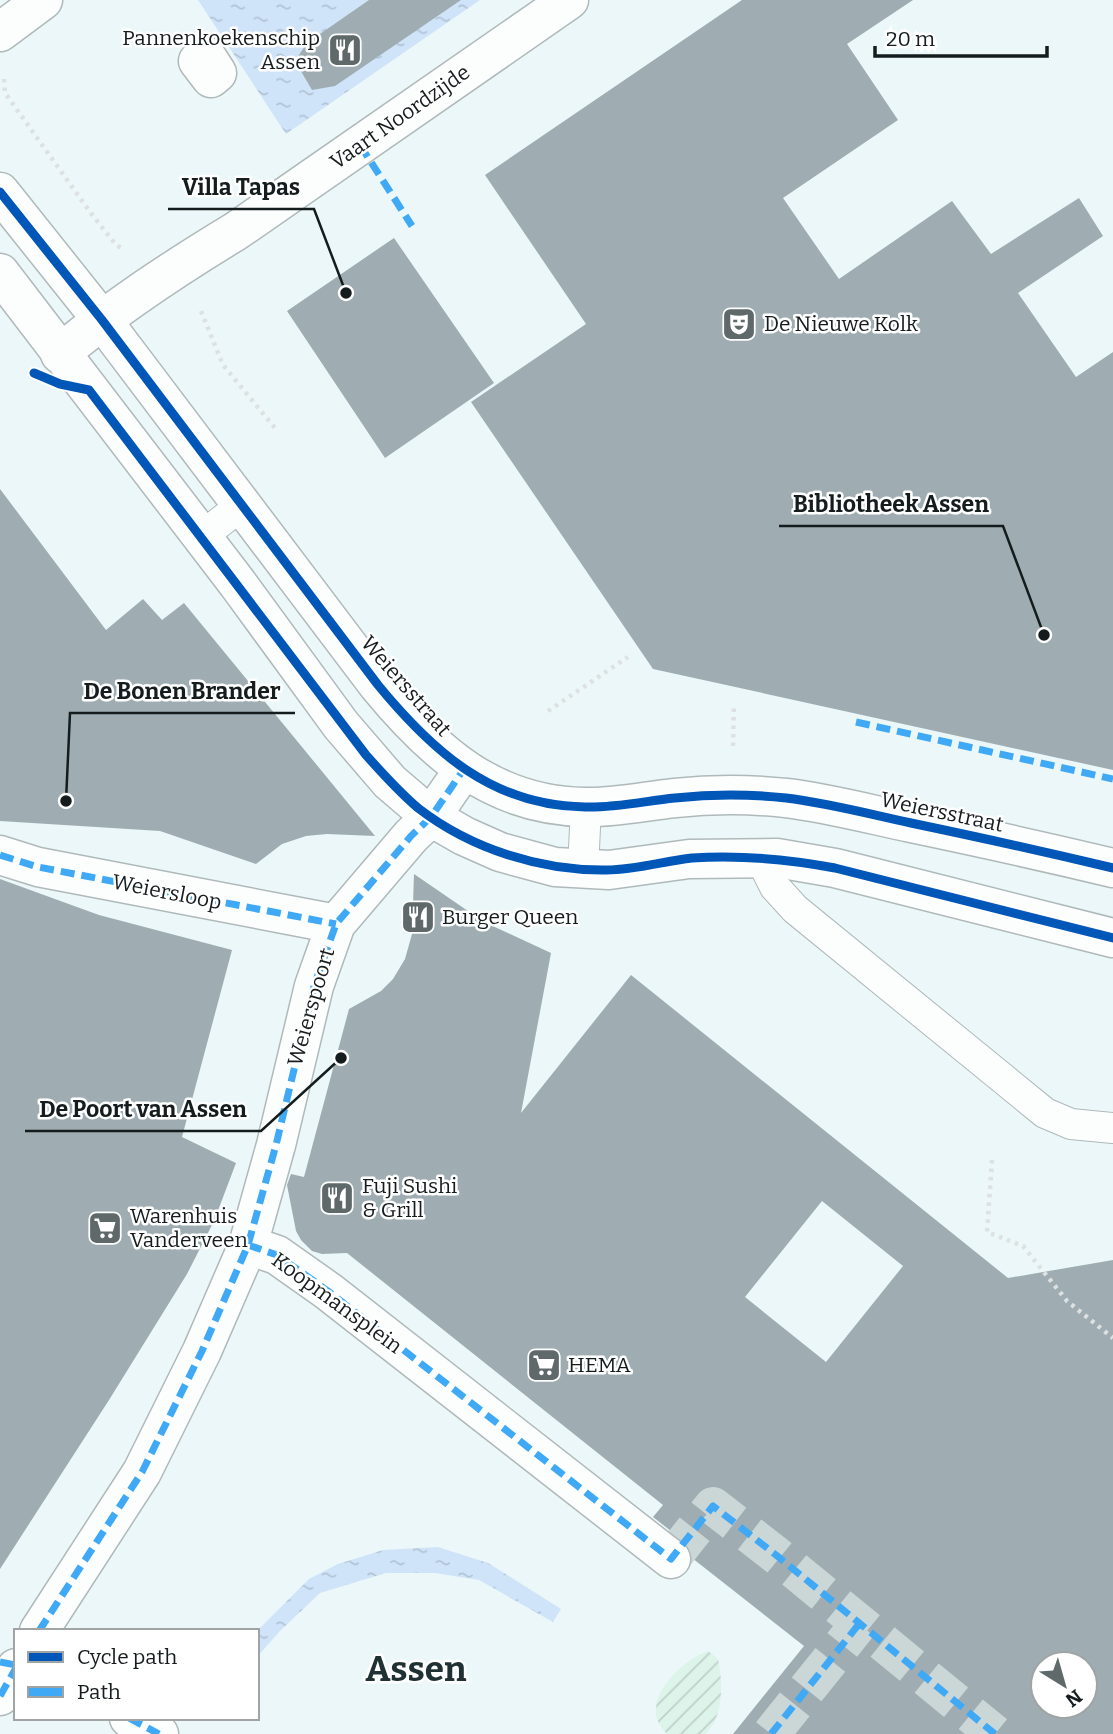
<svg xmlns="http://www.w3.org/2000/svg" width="1113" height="1734" font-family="Bitter,serif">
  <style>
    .garden { fill: url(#garden-furrows) }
    .water { fill: url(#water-ripples) }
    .building { fill: #9fadb2; fill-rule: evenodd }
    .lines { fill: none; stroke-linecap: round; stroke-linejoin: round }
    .pedestrian-tunnel { stroke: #cbd6d7; stroke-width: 38; stroke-dasharray: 38 19; stroke-linecap: butt }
    .service-casing { stroke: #b0b9ba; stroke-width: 32 }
    .pedestrian-casing { stroke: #b0b9ba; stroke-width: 41 }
    .minor-casing { stroke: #b0b9ba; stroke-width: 41 }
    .secondary-casing { stroke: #b0b9ba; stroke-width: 41 }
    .path { stroke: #dde1e1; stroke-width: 4.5; stroke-dasharray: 3.5 5; stroke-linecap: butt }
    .service { stroke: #fcfefe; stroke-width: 30 }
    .pedestrian { stroke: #fcfefe; stroke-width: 38 }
    .minor { stroke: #fcfefe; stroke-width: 38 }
    .secondary { stroke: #fcfefe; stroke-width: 38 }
    .quiet { stroke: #3fa9f5; stroke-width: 7; stroke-dasharray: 14 7; stroke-linecap: butt }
    .cycleway-casing { stroke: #fff; stroke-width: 13 }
    .cycleway { stroke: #0057b8; stroke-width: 9 }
    .labels { text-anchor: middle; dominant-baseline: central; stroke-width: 5; stroke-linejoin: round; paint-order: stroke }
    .poi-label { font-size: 21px; fill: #141c1d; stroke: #fff; text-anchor: start }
    .street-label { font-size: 21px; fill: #141c1d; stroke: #fff }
    .town-label { font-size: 35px; font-weight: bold; fill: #1f3133; stroke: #fff }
    .leader { fill: none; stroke: #141c1d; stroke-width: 2.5 }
    .callout-dot { fill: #141c1d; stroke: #fff; stroke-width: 2.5 }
    .callout-label { font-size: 23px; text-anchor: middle; font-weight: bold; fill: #141c1d; stroke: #fff; stroke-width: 5; stroke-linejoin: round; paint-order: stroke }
  </style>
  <defs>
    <pattern id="garden-furrows" width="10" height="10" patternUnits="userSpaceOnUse" patternTransform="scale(1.75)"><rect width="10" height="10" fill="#ddf4ea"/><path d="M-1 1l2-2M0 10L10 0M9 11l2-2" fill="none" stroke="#bdd1c8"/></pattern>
    <pattern id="water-ripples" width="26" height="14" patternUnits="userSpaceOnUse" patternTransform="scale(1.75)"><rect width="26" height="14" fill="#d0e4f9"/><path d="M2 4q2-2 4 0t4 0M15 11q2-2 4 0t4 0" fill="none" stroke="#b2c3d5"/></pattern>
  </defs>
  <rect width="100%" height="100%" fill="#ebf7f8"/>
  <!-- garden -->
  <path class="garden" d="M708,1651L718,1659C723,1684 724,1715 706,1734H667C660,1726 655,1719 656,1709C657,1685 687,1658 708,1651Z"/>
  <!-- water -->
  <path class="water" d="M198,0H480L286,134Z
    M438,1547L488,1563L561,1609L553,1622L479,1580L435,1573H386L320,1593L279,1632L257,1657V1631L309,1579L338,1564L383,1550Z"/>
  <!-- building -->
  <path class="building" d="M369,0H461L335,86L312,90L295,61L307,43Z
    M742,0H913L847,44L898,120L783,198L839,279L952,201L991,254L1079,198L1103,236L1018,293L1076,377L1113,352V770L653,669L471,402L586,324L485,175Z
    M394,238L494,383L385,458L287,311Z
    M0,489L106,630L143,599L162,620L184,603L375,836L327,834L306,836L282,844L256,864L160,831L0,821Z
    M414,874L484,922L551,953L521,1113L631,975L1008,1278L1113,1260V1734H733L804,1646L692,1558L691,1550L685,1542L653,1517L663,1505L347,1253L322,1254L312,1251L301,1240L296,1231L287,1185L291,1174L304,1177L349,1009L381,991L393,979L405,959L412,934ZM822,1201L903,1266L826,1362L745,1297ZM1043,1664H1085V1706H1043Z
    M0,879L99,915L232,950L182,1137L236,1163L214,1221L187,1274L109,1400L0,1569Z"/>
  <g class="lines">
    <!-- pedestrian-tunnel -->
    <path class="pedestrian-tunnel" d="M671,1559L713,1506L776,1555L995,1734
      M771,1734L859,1624"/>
    <!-- service casing -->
    <g class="service-casing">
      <path id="service" d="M201,537L242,505
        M760,857L775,887L795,909L1045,1113L1071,1124L1113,1128
        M583,869L586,807"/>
    </g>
    <!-- pedestrian casing -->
    <g class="pedestrian-casing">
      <path id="pedestrian" d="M206,56L217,73L211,78L198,61Z
        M0,855L38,867L336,924
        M248,1245L277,1255L328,1291L671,1559
        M39,1631L142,1472L202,1351L248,1245L276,1145L314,986L336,924L411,836L431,817L464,769
        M0,1696L16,1668
        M129,1718L159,1734"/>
    </g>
    <!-- minor casing -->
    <g class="minor-casing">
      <path id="minor" d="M60,354C115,307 175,268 236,231L569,0"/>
    </g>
    <!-- secondary casing -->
    <g class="secondary-casing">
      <path id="secondary" d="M0,32L43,0
        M0,192L102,320L378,685C433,752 493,806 585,807C615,808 645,801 675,798C711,794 749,794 786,798C828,803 869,814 911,823C978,837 1046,852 1113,868
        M0,273L238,584L341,725L390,782L431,817L464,836L500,852L555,867L609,870L689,859L777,858L835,868L1113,938"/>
    </g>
    <!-- path -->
    <path class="path" d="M4,79L5,93L90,212L116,245L121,248
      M201,311L223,365L275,428
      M548,711L628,657
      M733,746L734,705
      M992,1160L987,1232L1023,1246L1067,1301L1113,1338"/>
    <!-- service -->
    <use href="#service" class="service"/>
    <!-- pedestrian -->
    <use href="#pedestrian" class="pedestrian"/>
    <!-- minor -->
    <use href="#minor" class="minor"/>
    <!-- secondary -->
    <use href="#secondary" class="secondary"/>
    <!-- quiet -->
    <path class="quiet" d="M360,145L412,226
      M856,722L1113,779
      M0,855L38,867L336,924
      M248,1245L277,1255L328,1291L671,1559L713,1506L776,1555L995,1734
      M39,1631L142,1472L202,1351L248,1245L276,1145L314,986L336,924L411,836L431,817L464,769
      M0,1662L16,1665
      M0,1696L16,1668
      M129,1718L159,1734
      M771,1734L859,1624"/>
    <!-- cycleway casing -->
    <g class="cycleway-casing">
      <path id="cycleway" d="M0,192L102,320L378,685C433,752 493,806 585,807C615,808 645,801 675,798C711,794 749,794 786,798C828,803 869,814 911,823C978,837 1046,852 1113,868
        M34,373L60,384L89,390L366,755C382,773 399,792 418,808C471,849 541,871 607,870C636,870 664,861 692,858C741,855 787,859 835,868L1113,938"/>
    </g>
    <!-- cycleway -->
    <use href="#cycleway" class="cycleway"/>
  </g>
  <!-- icons -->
  <defs>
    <g id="restaurant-square" transform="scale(1.75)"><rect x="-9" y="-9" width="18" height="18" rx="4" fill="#5f696a" stroke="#fff"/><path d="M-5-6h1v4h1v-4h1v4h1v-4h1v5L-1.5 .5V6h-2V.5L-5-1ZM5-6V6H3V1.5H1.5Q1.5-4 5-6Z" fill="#fff"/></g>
    <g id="theatre-square" transform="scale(1.75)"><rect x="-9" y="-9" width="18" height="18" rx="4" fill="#5f696a" stroke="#fff"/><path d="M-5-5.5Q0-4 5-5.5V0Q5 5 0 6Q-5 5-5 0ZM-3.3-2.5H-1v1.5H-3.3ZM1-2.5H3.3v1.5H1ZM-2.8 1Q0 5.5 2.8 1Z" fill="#fff"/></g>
    <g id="supermarket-square" transform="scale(1.75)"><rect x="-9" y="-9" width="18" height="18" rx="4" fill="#5f696a" stroke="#fff"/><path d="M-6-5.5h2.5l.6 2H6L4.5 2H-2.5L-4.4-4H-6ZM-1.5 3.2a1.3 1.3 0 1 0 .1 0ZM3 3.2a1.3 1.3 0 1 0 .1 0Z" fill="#fff"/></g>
  </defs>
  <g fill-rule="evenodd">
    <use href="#restaurant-square" x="345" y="50"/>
    <use href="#theatre-square" x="739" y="324"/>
    <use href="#restaurant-square" x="418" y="917"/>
    <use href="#restaurant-square" x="337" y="1198"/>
    <use href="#supermarket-square" x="105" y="1228"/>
    <use href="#supermarket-square" x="544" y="1365"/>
  </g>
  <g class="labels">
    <!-- poi labels -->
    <g class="poi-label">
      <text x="320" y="38" text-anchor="end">Pannenkoekenschip<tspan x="320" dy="24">Assen</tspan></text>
      <text x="764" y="324">De Nieuwe Kolk</text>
      <text x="442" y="917">Burger Queen</text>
      <text x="362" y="1186">Fuji Sushi<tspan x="362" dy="24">&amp; Grill</tspan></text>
      <text x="130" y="1216">Warenhuis<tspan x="130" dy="24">Vanderveen</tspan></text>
      <text x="568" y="1365">HEMA</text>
    </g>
    <!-- street labels -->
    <g class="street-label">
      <text transform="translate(400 117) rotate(-35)">Vaart Noordzijde</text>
      <text transform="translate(406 686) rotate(49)">Weiersstraat</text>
      <text transform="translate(942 812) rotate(12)">Weiersstraat</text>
      <text transform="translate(167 892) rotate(11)">Weiersloop</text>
      <text transform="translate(311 1007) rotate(-74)">Weierspoort</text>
      <text transform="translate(337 1303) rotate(36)">Koopmansplein</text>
    </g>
    <!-- town labels -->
    <g class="town-label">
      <text x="416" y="1669">Assen</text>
    </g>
  </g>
  <!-- callouts -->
  <path class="leader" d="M346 293L314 209H168M1044 635L1003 526H779M66 801L70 713H295M341 1058L261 1131H25"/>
  <g class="callout-dot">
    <circle cx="346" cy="293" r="7"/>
    <circle cx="1044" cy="635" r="7"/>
    <circle cx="66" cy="801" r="7"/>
    <circle cx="341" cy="1058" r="7"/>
  </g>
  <g class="callout-label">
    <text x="241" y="195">Villa Tapas</text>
    <text x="891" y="512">Bibliotheek Assen</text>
    <text x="182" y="699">De Bonen Brander</text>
    <text x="143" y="1117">De Poort van Assen</text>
  </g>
  <!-- legend -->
  <rect x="14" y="1629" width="245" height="91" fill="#ffffff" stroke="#a1a4a5" stroke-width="2"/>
  <rect x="28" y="1652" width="35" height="10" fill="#0057b8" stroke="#a1a4a5" stroke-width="2"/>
  <text x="77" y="1664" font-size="21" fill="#141c1d">Cycle path</text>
  <rect x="28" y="1687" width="35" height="10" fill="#3fa9f5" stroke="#a1a4a5" stroke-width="2"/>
  <text x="77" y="1699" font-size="21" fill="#141c1d">Path</text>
  <!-- north arrow -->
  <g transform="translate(1064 1685) rotate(143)"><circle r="33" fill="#ffffff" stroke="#a1a4a5" stroke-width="2"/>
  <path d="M0-5L12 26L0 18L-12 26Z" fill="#5f696a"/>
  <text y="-10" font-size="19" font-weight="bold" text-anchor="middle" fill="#141c1d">N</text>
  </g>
  <!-- scale -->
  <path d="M875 46v10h172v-10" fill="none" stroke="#141c1d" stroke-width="3.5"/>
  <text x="886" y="46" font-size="21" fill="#141c1d" stroke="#ffffff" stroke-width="5" paint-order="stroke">20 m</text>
</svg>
